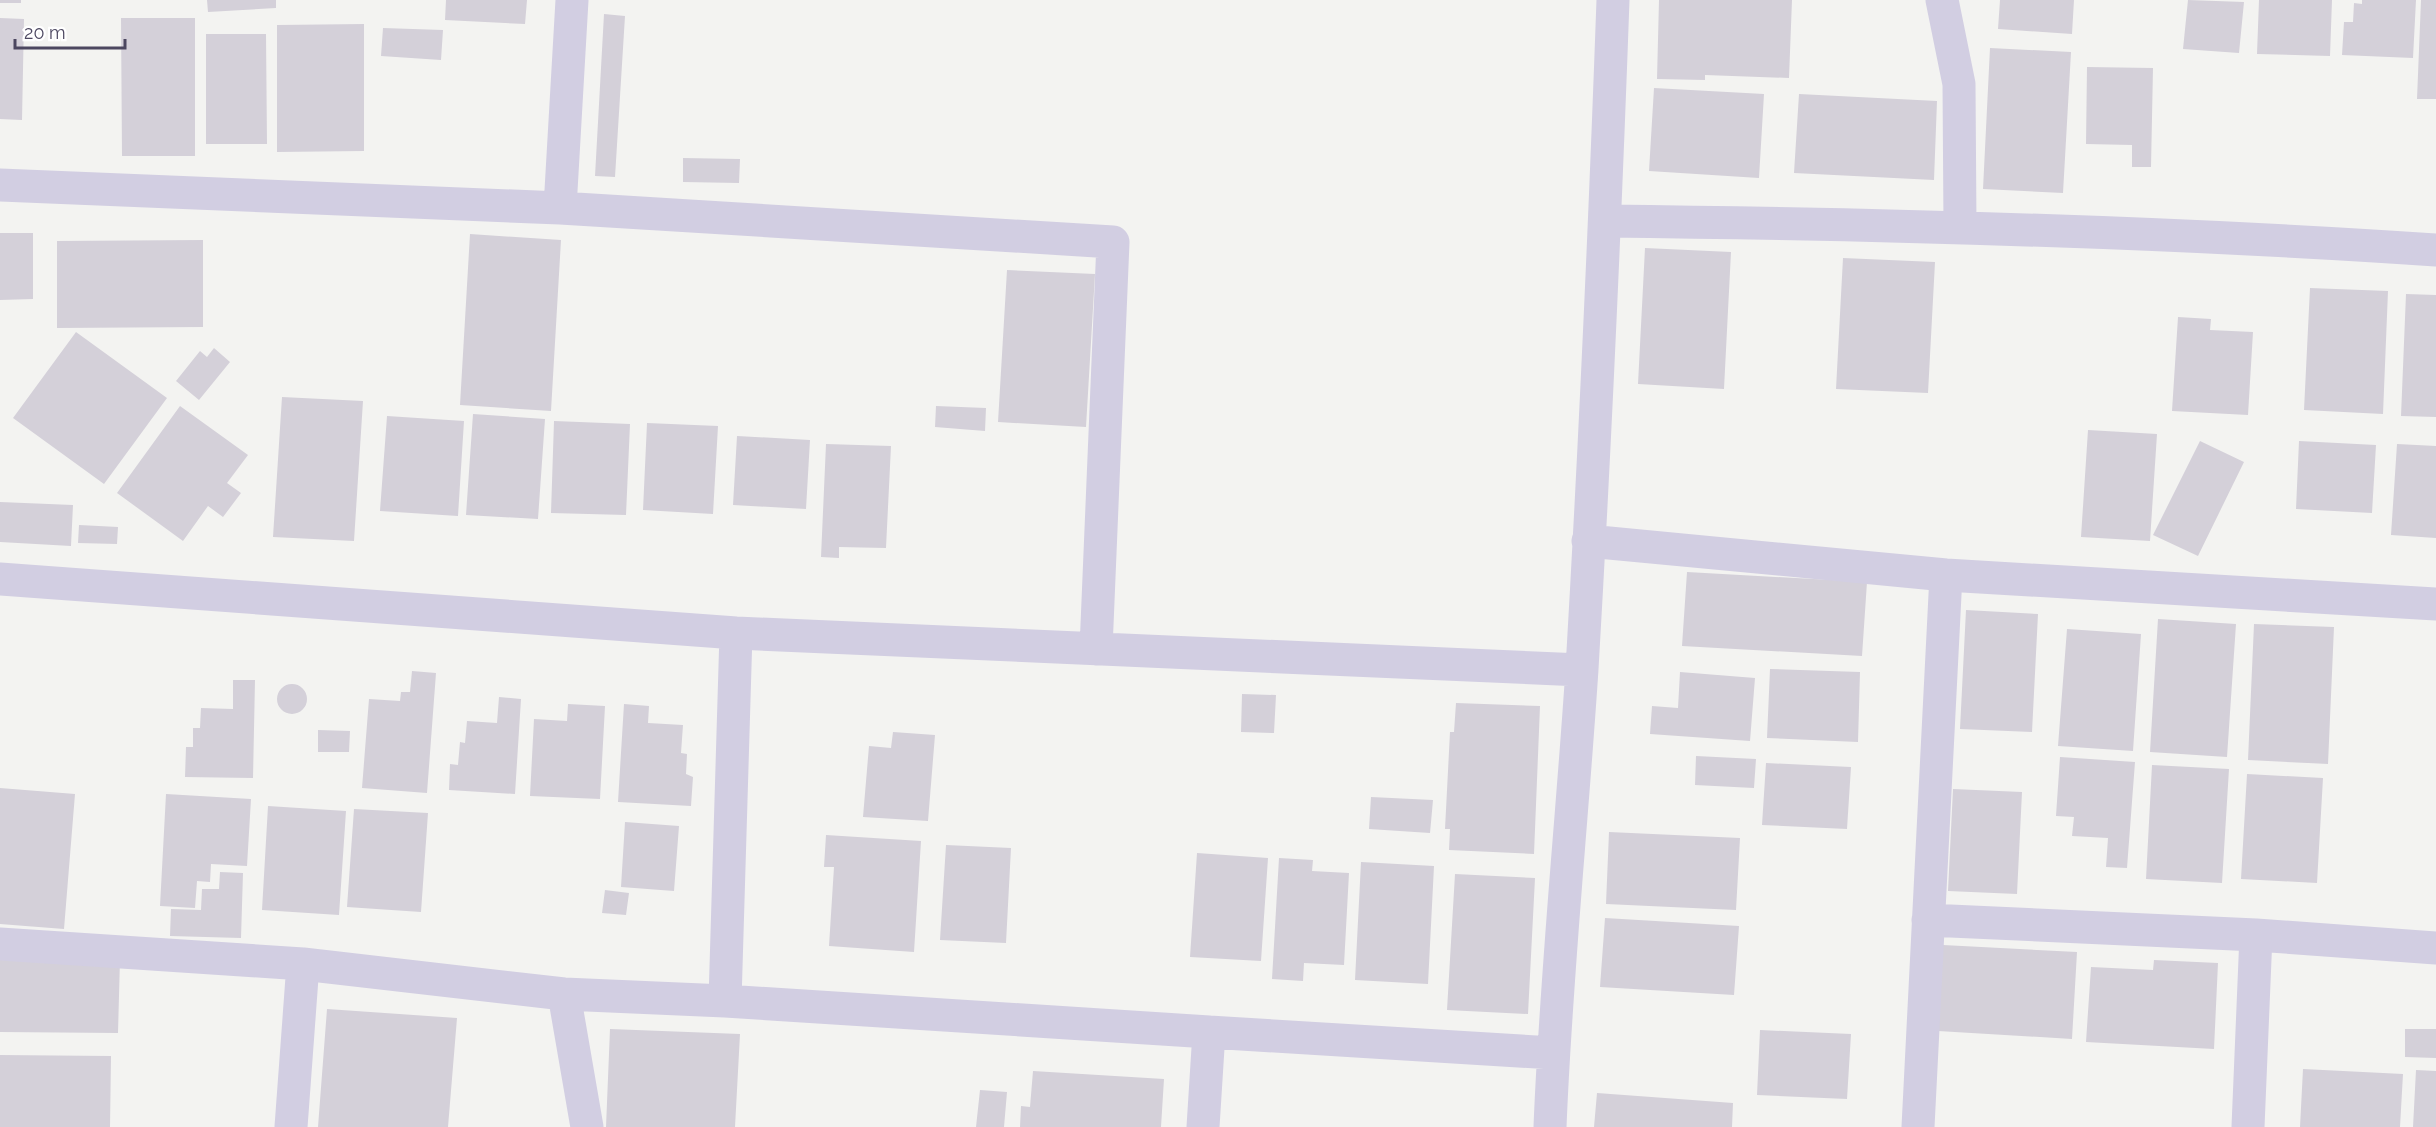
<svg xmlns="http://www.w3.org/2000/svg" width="2436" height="1127" font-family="Raleway,sans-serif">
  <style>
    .building { fill: #d4d0d9 }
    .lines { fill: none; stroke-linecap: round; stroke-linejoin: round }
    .minor { stroke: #d2cee2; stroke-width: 33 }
  </style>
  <rect width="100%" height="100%" fill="#f3f3f1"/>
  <!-- building -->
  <path class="building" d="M0,0H21V3H0Z
    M207,0H276V8L208,12Z
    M446,0H527L525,24L445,20Z
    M1659,0H1792L1789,78L1705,75V80L1657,79Z
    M2000,0H2074L2072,34L1998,29Z
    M2188,0L2244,2L2239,53L2183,49Z
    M2259,0H2332L2330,56L2257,54Z
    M2362,0H2416L2413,58L2342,55L2344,22H2353L2354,3L2362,4Z
    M2421,0H2436V99H2417Z
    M604,14L625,16L615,177L595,176Z
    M0,18L24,19L22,120L0,119Z
    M121,18H195V156H122Z
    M364,24V151L277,152V25Z
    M383,28L443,30L441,60L381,56Z
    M206,34H266L267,144H206Z
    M1990,48L2071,52L2063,193L1983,189Z
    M2087,67L2153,68L2151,167H2132V145L2086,144Z
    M1654,88L1764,94L1759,178L1649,171Z
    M1799,94L1937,101L1934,180L1794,173Z
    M683,158L740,159L739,183L683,182Z
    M0,233H33V299L0,300Z
    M470,234L561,240L551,411L460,405Z
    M203,240V327L57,328V241Z
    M1645,248L1731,252L1724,389L1638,384Z
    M1843,258L1935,262L1928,393L1836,389Z
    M1007,270L1095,274L1086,427L998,422Z
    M2310,288L2388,291L2383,414L2304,410Z
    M2406,294L2436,295V417L2401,416Z
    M2178,317L2211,319L2210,330L2253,332L2248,415L2172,411Z
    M76,332L167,398L104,484L13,418Z
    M214,348L230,362L199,400L176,381L200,351L207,357Z
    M282,397L363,401L354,541L273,537Z
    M180,406L248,455L227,483L241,493L223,517L208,506L183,541L117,493Z
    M936,406L986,408L985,431L935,427Z
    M473,414L545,419L538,519L466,515Z
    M387,416L464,421L458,516L380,511Z
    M554,421L630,424L626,515L551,513Z
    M647,423L718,426L713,514L643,510Z
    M2088,430L2157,434L2150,541L2081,537Z
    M737,436L810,440L806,509L733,505Z
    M2200,441L2244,462L2198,556L2153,535Z
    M2299,441L2376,445L2372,513L2296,509Z
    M826,444L891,446L886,548L839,547V558L821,557Z
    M2397,444L2436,446V538L2391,535Z
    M0,502L73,505L71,546L0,542Z
    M79,525L118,527L117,544L78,543Z
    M1687,572L1867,582L1862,656L1682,646Z
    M1966,610L2038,614L2032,732L1960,729Z
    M2158,619L2236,624L2227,757L2150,752Z
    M2254,624L2334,627L2328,764L2248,760Z
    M2067,629L2141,634L2133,751L2058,746Z
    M1770,669L1860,672L1858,742L1767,738Z
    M412,671L436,673L427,793L362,788L369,699L400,701L401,692H410Z
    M1680,672L1755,678L1750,741L1650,734L1652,706L1678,708Z
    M233,680H255L253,778L185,777L186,747H193V728H200L201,708L233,709Z
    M277 699a15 15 0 1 1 30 0a15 15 0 1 1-30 0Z
    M1242,694L1276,695L1274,733L1241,732Z
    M499,697L521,699L515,794L449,790L450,764L458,765L460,742L465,743L467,721L497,723Z
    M1456,703L1540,706L1534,854L1449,850L1450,829H1445L1450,732H1454Z
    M568,704L605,706L600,799L530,796L534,719L567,721Z
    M624,704L649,706L648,723L683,725L681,753L687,754L686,774L693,777L691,806L618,802Z
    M318,730L350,731L349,752H318Z
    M893,732L935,735L928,821L863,817L869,746L891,748Z
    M1696,756L1756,759L1754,788L1695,785Z
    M2060,757L2135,762L2127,868L2106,867L2108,838L2072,836L2074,817L2056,816Z
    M1766,763L1851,767L1847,829L1762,825Z
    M2152,765L2229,769L2222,883L2146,879Z
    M2247,774L2323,778L2317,883L2241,879Z
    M0,788L75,794L64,929L0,924Z
    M1953,789L2022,792L2017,894L1948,891Z
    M166,794L251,799L247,866L211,864L210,882L197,881L195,908L160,906Z
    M1371,797L1433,800L1430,833L1369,829Z
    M268,806L346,811L339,915L262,910Z
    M354,809L428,813L421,912L347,907Z
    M625,822L679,826L674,891L621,887Z
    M1609,832L1740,838L1736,910L1606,904Z
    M826,835L921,841L914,952L829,946L834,867H824Z
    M946,845L1011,848L1006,943L940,940Z
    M1197,853L1268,858L1261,961L1190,957Z
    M1279,858L1313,860L1312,871L1349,873L1344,965L1304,963L1303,981L1272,979Z
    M1361,862L1434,866L1428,984L1355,980Z
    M220,872L243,873L241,938L170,936L171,909L201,910L202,889H219Z
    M1455,874L1535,878L1528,1014L1447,1010Z
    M605,890L629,893L626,915L602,913Z
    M1605,918L1739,926L1734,995L1600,987Z
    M1943,945L2077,952L2072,1039L1938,1031Z
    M0,957L120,959L118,1033L0,1032Z
    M2154,960L2218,963L2214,1049L2086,1042L2091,967L2153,970Z
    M327,1009L457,1018L448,1127H318Z
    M610,1029L740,1034L735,1127H606Z
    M2405,1029H2436V1058L2405,1057Z
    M1760,1030L1851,1034L1847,1099L1757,1095Z
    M0,1055L111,1056L110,1127H0Z
    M2303,1069L2403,1074L2400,1127H2300Z
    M2416,1070L2436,1071V1127H2413Z
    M1033,1071L1164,1079L1161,1127H1020L1021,1106L1030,1107Z
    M980,1090L1007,1092L1004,1127H976Z
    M1597,1093L1733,1103L1732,1127H1594Z"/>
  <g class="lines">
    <!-- minor -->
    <path class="minor" d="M1942,0L1959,84L1960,226
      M0,185L560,208L1113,242L1096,649
      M560,208L572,0
      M1605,221C1883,224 2159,231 2436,250
      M1588,541L1946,575L2436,604
      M0,579L736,633L1581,670
      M1928,920L2256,935L2436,948
      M0,944L303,964L564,994L725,1001L1209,1032
      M564,994L587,1127
      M725,1001L736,633
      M291,1127L303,964
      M1203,1127L1209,1032L1553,1053
      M1550,1127C1556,974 1572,822 1582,669C1595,446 1605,223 1613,0
      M1918,1127L1946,575
      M2248,1127L2256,935"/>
  </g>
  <!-- scale -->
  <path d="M15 39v9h110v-9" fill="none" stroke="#4c4760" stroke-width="3"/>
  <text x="24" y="39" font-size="18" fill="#4c4760" stroke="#ffffff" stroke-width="4.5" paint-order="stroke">20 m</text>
</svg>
